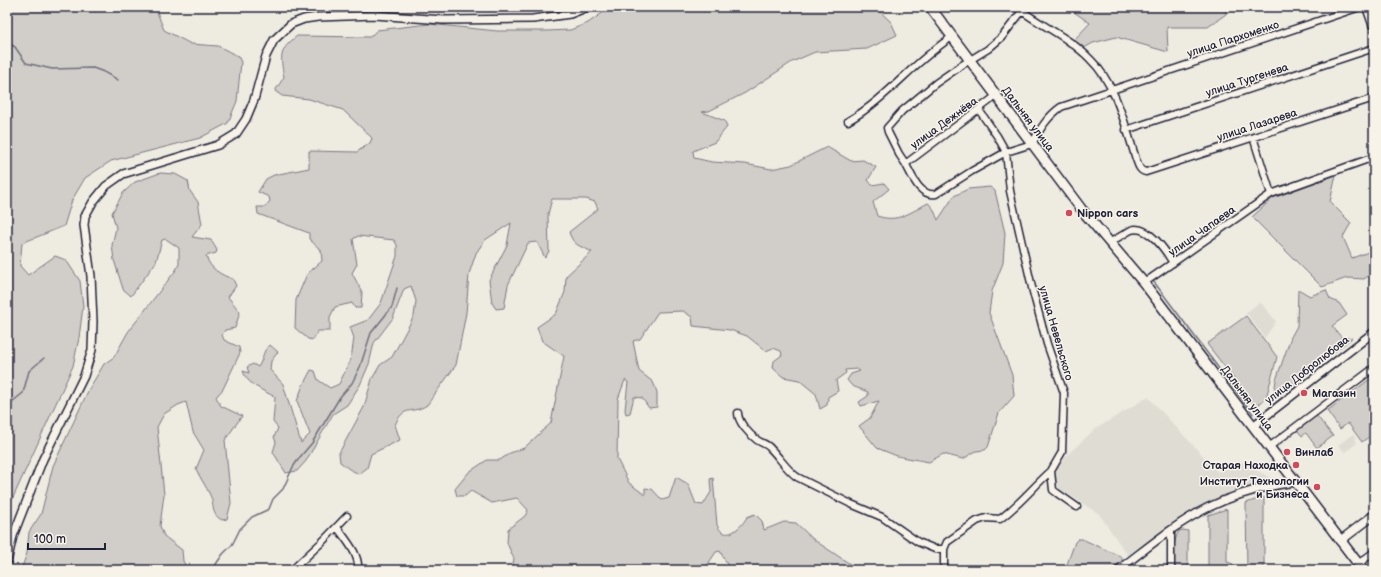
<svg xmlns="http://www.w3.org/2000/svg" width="1381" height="577" font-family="'Balsamiq Sans',sans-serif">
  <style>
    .built { fill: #dfdcd4 }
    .green { fill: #d1cdc9; stroke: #7a7882 }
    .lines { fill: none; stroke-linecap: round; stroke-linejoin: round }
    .stream { stroke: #716f7b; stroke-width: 1.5 }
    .minor-casing { stroke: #22223b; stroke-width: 9 }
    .tertiary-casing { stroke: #22223b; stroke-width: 10 }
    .secondary-casing { stroke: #22223b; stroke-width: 11 }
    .primary-casing { stroke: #22223b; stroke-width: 12 }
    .minor { stroke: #f7f3e8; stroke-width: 6 }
    .tertiary { stroke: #f7f3e8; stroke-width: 7 }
    .secondary { stroke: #f7f3e8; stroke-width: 8 }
    .primary { stroke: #f7f3e8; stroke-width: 9 }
    .poi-dot { fill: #d1495b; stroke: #f7f3e8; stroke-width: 1.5 }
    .labels { text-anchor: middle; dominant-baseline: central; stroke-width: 3; stroke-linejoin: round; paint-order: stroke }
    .street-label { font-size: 11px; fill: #22223b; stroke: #f7f3e8 }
    .poi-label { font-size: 11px; font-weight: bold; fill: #22223b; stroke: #f7f3e8; text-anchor: start }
  </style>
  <rect width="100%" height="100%" fill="#eeebe1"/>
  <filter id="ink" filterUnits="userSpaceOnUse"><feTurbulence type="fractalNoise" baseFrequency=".025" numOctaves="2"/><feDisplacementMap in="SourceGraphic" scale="8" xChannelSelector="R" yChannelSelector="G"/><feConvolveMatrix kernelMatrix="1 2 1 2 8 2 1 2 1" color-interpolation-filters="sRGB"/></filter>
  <g filter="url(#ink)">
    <!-- built -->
    <path class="built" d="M1260,302L1276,321L1265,338L1246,313Z
      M1148,397L1218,472L1240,461L1281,484L1205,509L1131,560L1099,514L1060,489L1054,480L1055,471L1067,455L1094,430Z
      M1353,434L1356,438L1355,439L1357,443L1345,452L1338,445Z"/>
    <!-- green -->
    <path class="green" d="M7,7H157V12L164,30L191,44L218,46L238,56L241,62L237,101L228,123L200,138L111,161L85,178L72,200L64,226L22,243L20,266L28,275L55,256L66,260L80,281L83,306L79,338L73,366L11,502L7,515Z
      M492,7H546L519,11Z
      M611,7H875L891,22L897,35L867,49L815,52L792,62L745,93L709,111L702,112L725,121L727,127L715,142L693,151L694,158L712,162L745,164L771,169L791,165L827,147L851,161L863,160L876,167L868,180L872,185L884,183L889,189L873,202L877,216C898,223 909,213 928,203C934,207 935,214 938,220L954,196L968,189L990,187L995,191L1005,233L1003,263L992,291L989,313L1012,375L1014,396L999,413L988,447L985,450L976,451L963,459L943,454L929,462L897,456L877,448L859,426L870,418L879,401L861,406L859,402L868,396V392L852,386L847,380L851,374L860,371L857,369L845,370L846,373L836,380L838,391L828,397L827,405L820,409L816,394L799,380L783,377L773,368L774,361L782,355L781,351L773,348L766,351L747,336L730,330L693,326L692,317L683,311L658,312L640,339L633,341L639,371L653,382L657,392V407L649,408L642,398L634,397L630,413L626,414L625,410L628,382L625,380L618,399L617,459L629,483L645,495V488L652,489L662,500L669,498L676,477L688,484L696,504L703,505L711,492L710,479L713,478L717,525C725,543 741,528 747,517L755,514L762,521L764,530L784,522L796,523L814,540L853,566L868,570H730L720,551L716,552L708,564V570H512L514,559L507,543L508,529L525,516L528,510L517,498L492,503L471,491L465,496H457L455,489L469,472L487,460H500L510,453L524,448L551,423L564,356L542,341L537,327L556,314L565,292L566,276L592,252C581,246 573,246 569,232L598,209L595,202L586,199H552L548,214L549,251L545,258L537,242L528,243L508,285L504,308L496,309L492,303L489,280L507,245L511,223L485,240L476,253L469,274L466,313L456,365L427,405C412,415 404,404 395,425L400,440L371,454L367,468L359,474L349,469L340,462L339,453L364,407L372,379L380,365L392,357L414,316L416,301L411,286L404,289L393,318L374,343L369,364L360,385L347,405L333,414L306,461L297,471L286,473L273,452L276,442L274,437L278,428L273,422L275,397C263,390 247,385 243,371L249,373L247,367L253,364L258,367C264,359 262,350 270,345L278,352L271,361L270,370L283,384L301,443L310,434L297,401L303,385L311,370L315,371L318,380L330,388L339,384L351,359L354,338L350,327L368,320L381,303L397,256V245L394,240L358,236L353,239L357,264L352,273L362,292L361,308H355L352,303L335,307L330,317V331H318L313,340L308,339L295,328L296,300L307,274L322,261L321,250L309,239V233L258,214L257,207H265L270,201L269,197L258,192L266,179L274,175L309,168V151L357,152L370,143L372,138L343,110L309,99L282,96L275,91L284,77C280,56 279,50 297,36L370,37L377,30L429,24L497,31H546L570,30L588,23Z
      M1076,7H1225L1226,14L1208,27H1167L1168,52L1116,37L1093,43L1084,48L1073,41L1090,23L1074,12Z
      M160,173L175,174L188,181L190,191L198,202L202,224L192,237L211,240L217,250L216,253L206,256C210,269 221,275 233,279L236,286L228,297L240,312L235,328L225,330L222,335L224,340L239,347L240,353L223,389L216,397L221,406L242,416L225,440L231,503L227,519L222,520C210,514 215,505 210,495C206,486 200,478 196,469L204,450L193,432L186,402L178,405L164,414L157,427L164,494L160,526L164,536L182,550L183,561L188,570H21L27,553L29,532L41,514L53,466L89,389L104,364L114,357L128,332L176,270L179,264V248L166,239L162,240L156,262L131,296L123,289L114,260L112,245L116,228L112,213L123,193L135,182Z
      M1336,175L1330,202L1351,223L1343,237L1352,258L1374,250V272L1364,279L1347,278L1322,287L1252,217L1273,198Z
      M1298,289L1310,296L1326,290L1330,299L1339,303L1347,315L1332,326L1342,338H1352L1273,400L1276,380L1291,337L1297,326Z
      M1246,316L1277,357L1266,398L1256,407L1207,344Z
      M1374,376V433L1362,442L1348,423L1340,429L1327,411Z
      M1316,415L1333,436L1317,448L1306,433L1302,436L1297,430Z
      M1264,497V570H1247L1246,503Z
      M1227,509V562L1233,564V570H1208V515Z
      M1183,530L1188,531V570H1174C1174,558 1172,542 1179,531Z
      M1078,539H1082L1122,557V563L1113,570H1065L1075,542Z"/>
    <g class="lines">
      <!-- stream -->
      <path class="stream" d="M7,42L15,47L26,63L52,69L93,68L104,72L118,80
        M1154,282L1253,414
        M7,406L23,393L29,371L44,358
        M1256,418L1374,327
        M212,570L223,554L232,545L240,529L252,517L269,509L273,499L283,489L293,467L300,457L312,443L340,397L352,383L360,367L371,333L392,307L397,288"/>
      <!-- minor casing -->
      <g class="minor-casing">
        <path id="minor" d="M1020,7L1022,11C1044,27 1071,39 1090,59C1116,84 1125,125 1136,159C1138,164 1139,171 1146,172L1374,98
          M1366,7L1374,30
          M996,96L908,162L905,163L899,154L888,132L887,128L902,111L936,83L962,65L988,49L1002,37L1022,11
          M848,121C887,99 914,61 952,37
          M1126,130L1374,48
          M1253,137L1271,194
          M905,163C912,175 919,197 936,194L972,171L1006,152L997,136L979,110
          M1109,243L1131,230C1148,224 1166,251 1173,263
          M1144,283L1271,194L1374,157
          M738,413C738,422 749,434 757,440C761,443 767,444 770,448C780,458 786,469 797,477L851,504L882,517L918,542L935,549H944
          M1269,447L1374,368
          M1077,507L1057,493L1053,490L1051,471L1062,452L1064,393L1047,344L1033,292L1010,191L1006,152L1032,144C1040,129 1047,117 1061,107L1360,7
          M337,527C345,539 360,554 358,570
          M1171,531V570
          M1358,564L1374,552
          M292,570L322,542L347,516
          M944,570V549L947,542L977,521L986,518L1000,519C1019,505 1034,486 1051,471"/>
      </g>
      <!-- tertiary casing -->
      <g class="tertiary-casing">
        <path id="tertiary" d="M1253,426L1374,332
          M7,562L13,536L43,459L84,376L92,350L93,322L91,276L84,225L85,216L93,202L106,186L123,174L218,145L236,134L246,119L254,100L266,56L274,40L291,24L304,19L318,17L375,15L443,20L533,19L570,14L588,7
          M1118,570C1146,549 1175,524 1207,508C1234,495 1265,486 1295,482"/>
      </g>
      <!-- secondary casing -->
      <g class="secondary-casing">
        <path id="secondary" d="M1340,541L1374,515"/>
      </g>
      <!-- primary casing -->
      <g class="primary-casing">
        <path id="primary" d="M930,7L1082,210L1144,283L1363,570"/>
      </g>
      <!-- minor -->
      <use href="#minor" class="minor"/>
      <!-- tertiary -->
      <use href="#tertiary" class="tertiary"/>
      <!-- secondary -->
      <use href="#secondary" class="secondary"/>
      <!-- primary -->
      <use href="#primary" class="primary"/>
    </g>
  </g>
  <!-- markers -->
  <g class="poi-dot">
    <circle cx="1069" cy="213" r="4"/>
    <circle cx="1304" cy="393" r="4"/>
    <circle cx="1287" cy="452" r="4"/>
    <circle cx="1296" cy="465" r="4"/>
    <circle cx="1317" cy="487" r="4"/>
  </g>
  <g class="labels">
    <!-- street labels -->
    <g class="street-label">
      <text transform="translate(1233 39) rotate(-18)">улица Пархоменко</text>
      <text transform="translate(1247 80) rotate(-18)">улица Тургенева</text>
      <text transform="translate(1028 119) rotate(53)">Дальняя улица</text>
      <text transform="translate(944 123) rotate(-36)">улица Дежнёва</text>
      <text transform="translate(1257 125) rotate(-18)">улица Лазарева</text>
      <text transform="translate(1202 231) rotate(-35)">улица Чапаева</text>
      <text transform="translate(1056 333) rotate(74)">улица Невельского</text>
      <text transform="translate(1307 370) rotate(-38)">улица Добролюбова</text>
      <text transform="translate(1247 398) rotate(53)">Дальняя улица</text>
    </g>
    <!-- poi labels -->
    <g class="poi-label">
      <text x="1077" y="213">Nippon cars</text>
      <text x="1312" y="393">Магазин</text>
      <text x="1295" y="452">Винлаб</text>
      <text x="1288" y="465" text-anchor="end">Старая Находка</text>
      <text x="1309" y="481" text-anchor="end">Институт Технологии<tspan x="1309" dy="13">и Бизнеса</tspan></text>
    </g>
  </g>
  <!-- margin -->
  <rect width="1381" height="577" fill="none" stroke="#f7f3e8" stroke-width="24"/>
  <rect x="12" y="12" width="1357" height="553" fill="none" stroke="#22223b" stroke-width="1.5" filter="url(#ink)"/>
  <!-- scale -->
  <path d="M28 543v6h77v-6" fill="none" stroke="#22223b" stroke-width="2"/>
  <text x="34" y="543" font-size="12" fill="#22223b" stroke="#f7f3e8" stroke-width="3" paint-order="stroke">100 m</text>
</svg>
